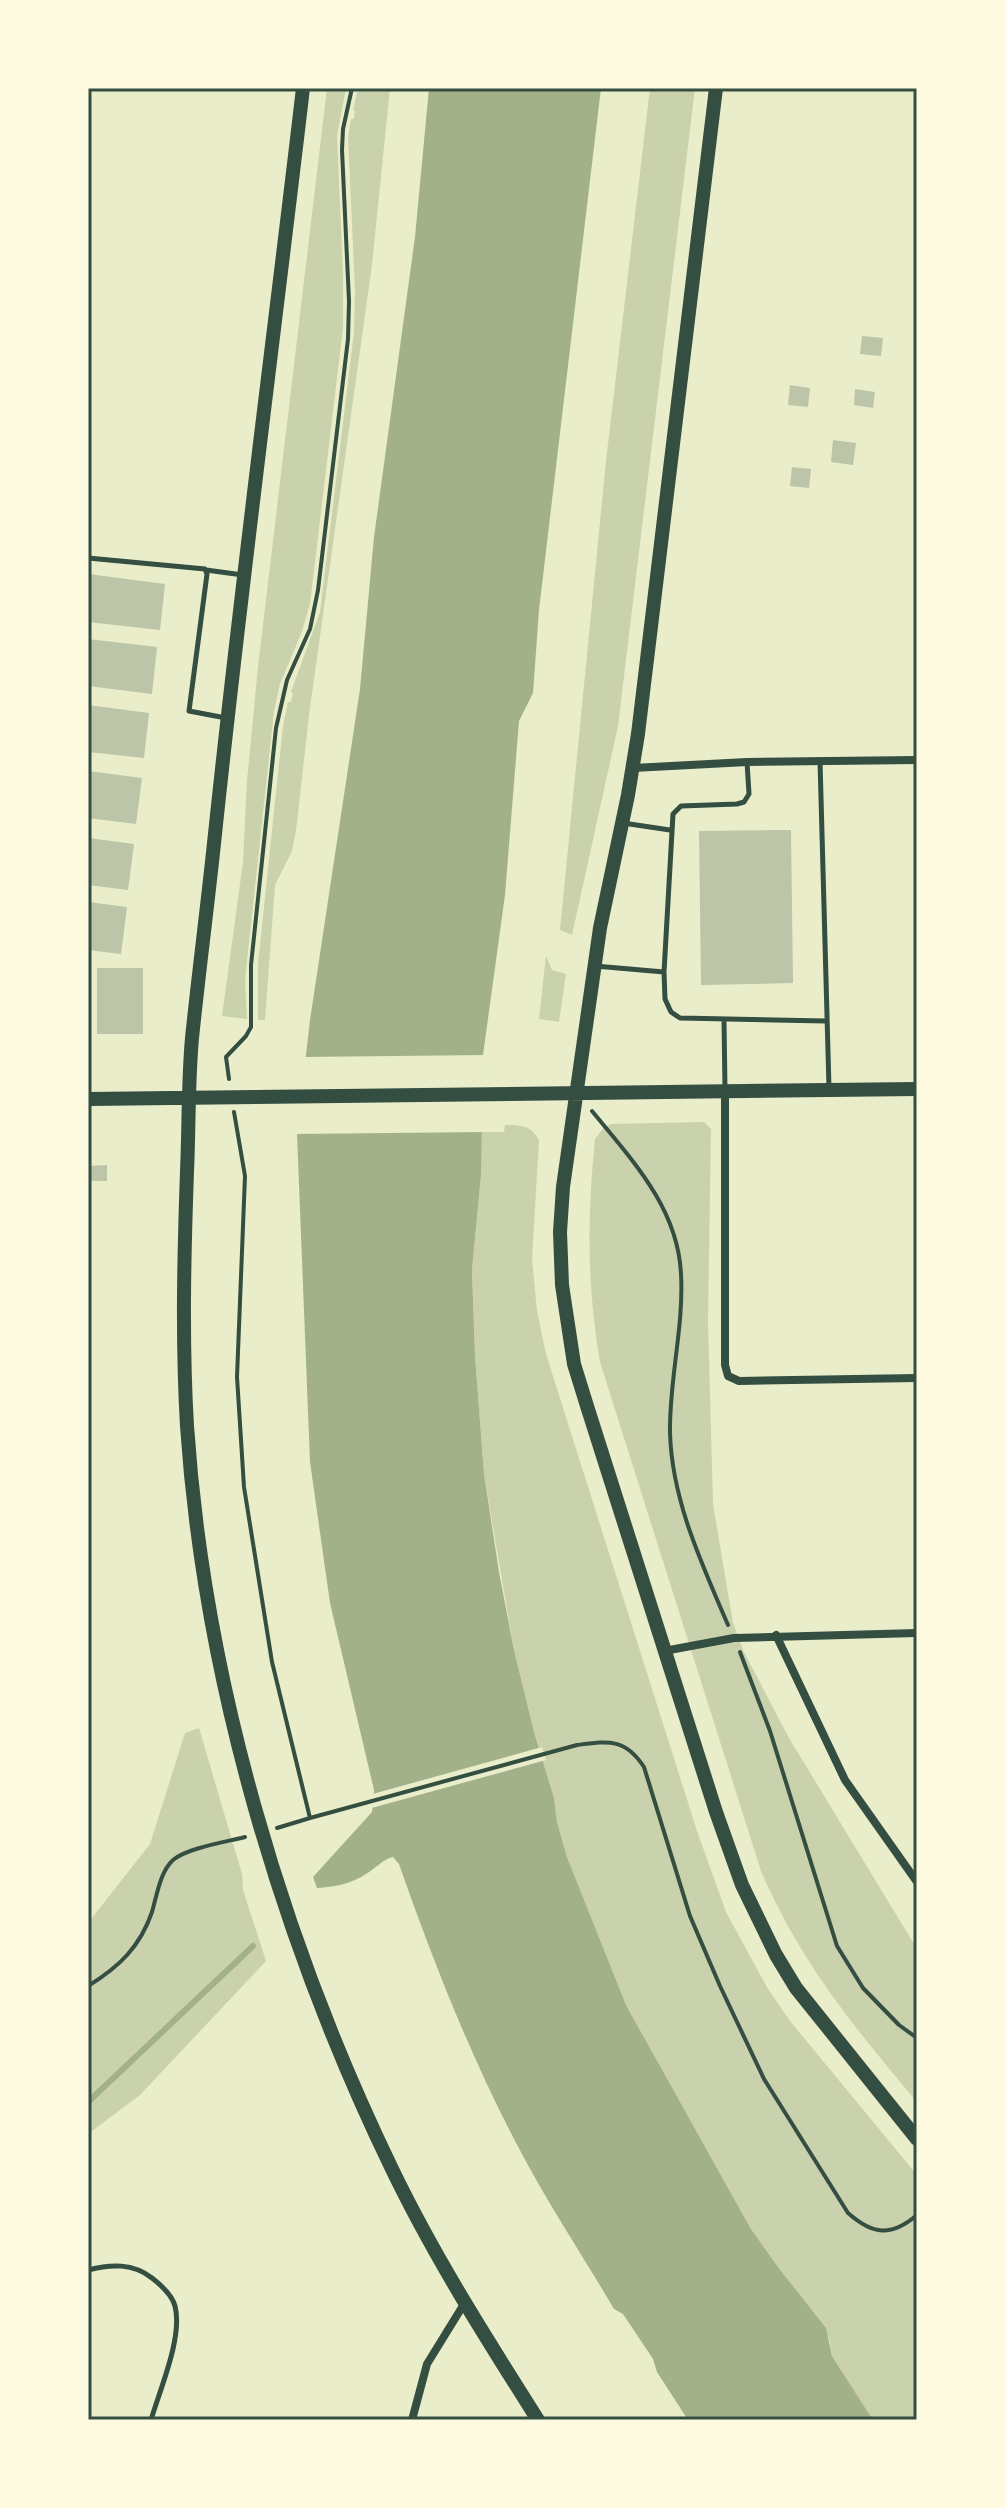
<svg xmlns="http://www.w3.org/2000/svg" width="1005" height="2508" font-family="Montserrat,sans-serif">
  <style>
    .green { fill: #cad2ad }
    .water { fill: #a3b18a }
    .pier { fill: #e9edc9 }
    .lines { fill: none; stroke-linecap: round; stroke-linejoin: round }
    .stream { stroke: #a3b18a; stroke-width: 6 }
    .building { fill: #bcc5a7 }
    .path { stroke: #344e41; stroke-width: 4 }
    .service { stroke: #344e41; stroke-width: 5 }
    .minor { stroke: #344e41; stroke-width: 8 }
    .secondary { stroke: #344e41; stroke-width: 14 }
    .neatline { fill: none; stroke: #344e41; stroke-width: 3 }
  </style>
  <rect width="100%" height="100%" fill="#e9edc9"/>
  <!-- green -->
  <path class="green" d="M327,88H346L337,136L343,273V328L310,604L301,634L280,684L274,711L245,980L247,1019L222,1016L243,862L247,781L258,667Z
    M358,88H390L372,265L309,715L296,831L292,851L275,885L265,1020H258V964L283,726L288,702H291L293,693L291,692L320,612L354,332L355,289L348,137L351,119H354L355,111L353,110Z
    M650,88H695L618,726L572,935L560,930L606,461Z
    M546,956L552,970L566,974L559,1022L539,1019Z
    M704,1122L711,1129L708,1321L713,1504L733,1623L744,1652L789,1738L917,1949V2102C854,2027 800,1962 761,1871L600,1362C587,1285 587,1217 595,1139L604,1127L611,1124Z
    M505,1125C520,1125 531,1125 539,1140L532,1259L537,1311L546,1354L697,1831L726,1912L768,1989L790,2021L917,2175V2420H873L832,2356L829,2338L751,2229L626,2005L567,1857L557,1822L554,1798L534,1732L514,1650L484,1474L475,1356L472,1270L481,1175V1132H504Z
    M199,1728L242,1874L243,1890L266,1961L140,2095L88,2134V1923L150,1844L185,1733Z"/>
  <!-- water -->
  <path class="water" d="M429,88H601L539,610L533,693L519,721L505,895L483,1055L481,1175L472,1270L475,1356L484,1474L499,1572L514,1650L534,1732L554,1798L557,1822L567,1857L626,2005L751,2229L781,2271L826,2328L832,2356L873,2420H688L657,2372L653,2359L623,2314L614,2309C584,2258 551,2208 523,2156C473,2063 434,1964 399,1864L393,1857C382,1860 376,1868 366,1874C351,1884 334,1887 317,1888L313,1877L372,1812L374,1790L330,1603L310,1462L297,1134L310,1020L360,689L374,537L415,237Z"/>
  <!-- pier -->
  <path class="pier" d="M487,1055L485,1132L293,1134L302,1057Z
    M542,1747L546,1760L368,1809L369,1795Z"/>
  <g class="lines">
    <!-- stream -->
    <path class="stream" d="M88,2102L253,1946"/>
  </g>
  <!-- building -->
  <path class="building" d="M862,336L883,338L881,356L860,354Z
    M790,385L810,388L808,407L788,405Z
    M855,389L875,392L873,408L854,405Z
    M833,440L856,443L853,465L831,462Z
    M792,467L811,469L809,488L790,486Z
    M88,574L165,584L160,630L88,622Z
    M88,639L157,647L152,694L88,686Z
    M88,705L149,713L144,758L88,752Z
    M88,771L142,778L136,824L88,818Z
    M791,830L793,983L701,985L699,831Z
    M88,838L134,844L128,890L88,885Z
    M88,902L127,907L121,954L88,950Z
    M97,968H143V1034H97Z
    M107,1165V1181H88V1166Z"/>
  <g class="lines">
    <!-- path -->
    <path class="path" d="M229,1079L226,1057L246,1036L251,1027V965L276,728L287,680L310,629L318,590L348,339L349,301L342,150L343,129L352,88
      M592,1111C632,1160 678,1208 681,1274C684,1327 669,1380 670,1433C672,1501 702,1564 728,1625
      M234,1112L245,1176L237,1377L244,1487L272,1662L310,1818L577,1745C609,1741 625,1738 644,1767L690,1916L720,1986L764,2079L848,2213C873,2235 891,2237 917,2215
      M740,1652L770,1731L837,1946L863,1988L899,2025L917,2038
      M277,1828L310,1818
      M88,1986C119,1967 140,1947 152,1912C157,1895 160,1872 173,1860C187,1848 226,1842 245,1837"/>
    <!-- service -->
    <path class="service" d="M88,558L205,569L207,574L189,711L226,718
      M206,570L243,575
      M820,761L829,1088
      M747,762L749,794L744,802L737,804L681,806L673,814L664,972L665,999L671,1012L680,1018L826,1021
      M623,823L670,830
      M595,966L664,972
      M724,1020L725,1090
      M88,2270C111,2264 133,2263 152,2278C161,2285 172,2295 175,2306C183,2337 160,2389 151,2420"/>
    <!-- minor -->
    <path class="minor" d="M633,768L747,762L917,760
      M725,1091V1365L728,1376L739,1381L917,1378
      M776,1635L845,1780L917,1882
      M664,1651L734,1638L917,1633
      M412,2420L427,2364L464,2304"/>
    <!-- secondary -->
    <path class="secondary" d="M303,88C274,336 241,585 215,834C208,902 199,970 192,1038C188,1083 189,1127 187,1171C184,1256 182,1341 187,1426C204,1678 282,1942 392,2169C434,2256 486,2338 538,2420
      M716,88L638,734L628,795L600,928L563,1187L560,1232L562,1285L574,1364L587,1406L716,1812L742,1885L776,1955L796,1988L917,2139
      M88,1099L917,1089"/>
  </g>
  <!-- border -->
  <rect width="1005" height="2508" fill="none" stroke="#fefae0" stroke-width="180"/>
  <rect x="90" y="90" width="825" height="2328" class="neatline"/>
</svg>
